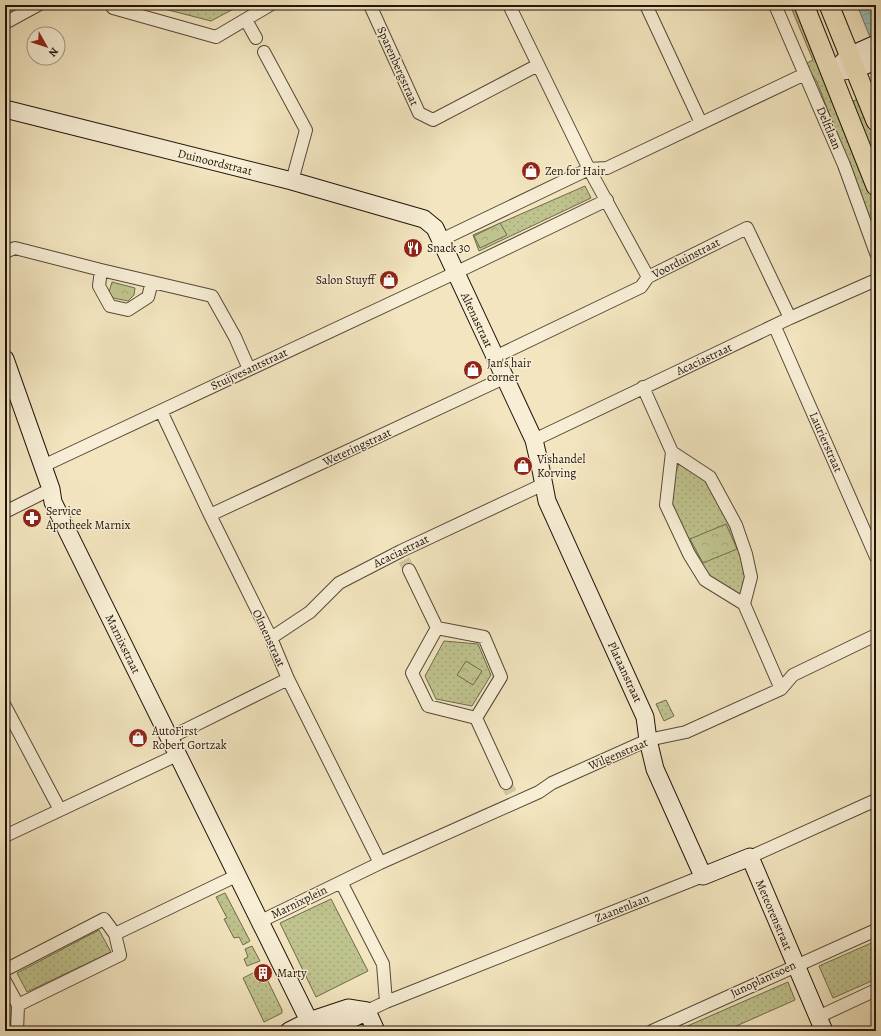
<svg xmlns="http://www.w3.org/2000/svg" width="881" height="1036" font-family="Alegreya,serif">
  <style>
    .grass { fill: url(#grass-dots); stroke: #706b4c }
    .park { fill: url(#park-crowns); stroke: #706b4c }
    .water { fill: url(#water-waves); stroke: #6b7a72 }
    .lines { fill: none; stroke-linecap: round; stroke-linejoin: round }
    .street-tunnel { stroke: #d3c6a4; stroke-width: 12; stroke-dasharray: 12 6; stroke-linecap: butt }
    .street-casing { stroke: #564837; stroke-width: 14 }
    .secondary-casing { stroke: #22130a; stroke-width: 19 }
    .primary-casing { stroke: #22130a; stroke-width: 21 }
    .street { stroke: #f7eed5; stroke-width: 12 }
    .secondary { stroke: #f7eed5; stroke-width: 17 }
    .primary { stroke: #f2e5bf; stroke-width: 19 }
    .labels { text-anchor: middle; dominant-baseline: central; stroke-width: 3; stroke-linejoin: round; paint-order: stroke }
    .street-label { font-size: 12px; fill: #22130a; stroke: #f7eed5 }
    .poi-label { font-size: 12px; fill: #22130a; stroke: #f7eed5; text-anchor: start }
  </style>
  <defs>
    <pattern id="grass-dots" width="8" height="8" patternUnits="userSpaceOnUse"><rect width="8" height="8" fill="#bfc38e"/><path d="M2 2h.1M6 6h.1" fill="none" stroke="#a4a779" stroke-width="1.8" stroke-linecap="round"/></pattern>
    <pattern id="park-crowns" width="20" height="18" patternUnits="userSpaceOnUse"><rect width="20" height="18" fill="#bfc38e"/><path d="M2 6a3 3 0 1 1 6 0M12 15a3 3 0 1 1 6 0" fill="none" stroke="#a4a779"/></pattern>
    <pattern id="water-waves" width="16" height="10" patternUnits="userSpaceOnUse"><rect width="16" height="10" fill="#9cbeb7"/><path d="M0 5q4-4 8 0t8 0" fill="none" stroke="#86a29c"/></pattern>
  </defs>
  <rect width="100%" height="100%" fill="#f2e5bf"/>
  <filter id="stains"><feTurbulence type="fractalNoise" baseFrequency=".005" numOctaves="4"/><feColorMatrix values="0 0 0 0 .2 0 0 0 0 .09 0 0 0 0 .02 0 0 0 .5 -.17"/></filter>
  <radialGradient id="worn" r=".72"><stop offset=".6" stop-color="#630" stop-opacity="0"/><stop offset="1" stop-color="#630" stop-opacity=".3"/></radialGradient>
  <!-- grass -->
  <path class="grass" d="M5,5H26L5,17Z
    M149,5H241L211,21Z
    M790,5H794L876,208V236L817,82L805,64L813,60Z
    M859,99L876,142V166L850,102Z
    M585,186L591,198L479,251L473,235Z
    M680,463L710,482L741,546L748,576L744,604L707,577L670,504L672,477Z
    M444,641L478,644L491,675L472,706L436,699L425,676Z
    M666,700L674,716L664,721L656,704Z
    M225,893L250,941L243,945L239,937L234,938L224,919L227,918L216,897Z
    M331,899L368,971L316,997L280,923Z
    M99,930L111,952L27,992L17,973Z
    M876,941V979L833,998L819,966Z
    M252,946L260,961L247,966L244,959L248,957L245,949Z
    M255,972L260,983L267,979L282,1010V1013L264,1022L243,978Z
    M788,982L795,1000L725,1031H676Z"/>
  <!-- park -->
  <path class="park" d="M500,223L507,235L480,248L474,236Z
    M112,282L135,288L134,295L128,301L113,298L109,292Z
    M726,524L737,549L703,563L690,539Z
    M466,661L482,671L473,685L457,675Z"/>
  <!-- water -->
  <path class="water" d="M857,5H876V52Z"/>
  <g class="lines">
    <!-- street-tunnel -->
    <path class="street-tunnel" d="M404,560L409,570
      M506,783L511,793"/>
    <!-- street casing -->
    <g class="street-casing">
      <path id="street" d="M111,5L113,8L216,37L270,5
        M370,5L419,113L433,120L538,65
        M509,5L589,169L648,277
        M646,5L701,123
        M775,5L844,165L876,253
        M246,20L256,38
        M5,23L38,5
        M264,52L306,130L292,181
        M441,240L589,169L607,168L805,74
        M5,252L15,248L101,270L212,296L235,337L249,369
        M101,270L99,286L110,306L128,310L148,297L152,282
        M775,327L876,557
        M495,357L641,287L648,277L747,228L790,318
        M643,387L672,452L666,505L689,554L705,580L744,604L781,689
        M161,411L210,515L271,638L288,679L380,863
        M534,440L790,318L876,280
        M672,452L710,477L736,525L746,554L751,577L744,604
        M43,466L455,273L607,200
        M5,512L51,489
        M210,515L504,378
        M409,570L437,628
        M437,628L484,637L501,677L476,718
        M437,628L412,673L428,706L476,718
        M271,638L310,612L339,583L401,551L544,484
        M5,706L60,810
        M476,718L506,783
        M169,738L288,679
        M5,836L177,755
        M750,857L876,800
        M341,882L383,964L386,1002
        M259,922L380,863L539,792L552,783L648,740L686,732L781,689L793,675L876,635
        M115,934L236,876
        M5,970L104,919L115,934L120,955L18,1005
        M5,981L18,1005L17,1031
        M367,1011L386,1002L703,876
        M818,1017L876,990
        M652,1031L876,930"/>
    </g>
    <!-- secondary casing -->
    <g class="secondary-casing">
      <path id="secondary" d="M843,71L855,69L876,61
        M831,74L849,56L876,44
        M5,109L292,181L424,219L435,228L534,440L541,470L547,501L645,717L648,740L655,769L703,876L750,857L824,1031
        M5,359L51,489L53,502L314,1031
        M367,1011L376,1031
        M289,1031L309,1021L348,1008L367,1011
        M328,1031L367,1011"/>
    </g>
    <!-- primary casing -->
    <g class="primary-casing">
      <path id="primary" d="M804,5L876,186
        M829,5L876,121"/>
    </g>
    <!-- street -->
    <use href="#street" class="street"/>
    <!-- secondary -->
    <use href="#secondary" class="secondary"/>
    <!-- primary -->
    <use href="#primary" class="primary"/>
  </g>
  <!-- icons -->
  <defs>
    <g id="shop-disc" transform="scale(1)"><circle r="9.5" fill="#8f2418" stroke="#f7eed5"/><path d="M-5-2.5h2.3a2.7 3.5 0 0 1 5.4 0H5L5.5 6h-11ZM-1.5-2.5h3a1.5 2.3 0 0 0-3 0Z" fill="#fff"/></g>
    <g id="restaurant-disc" transform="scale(1)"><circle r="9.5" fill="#8f2418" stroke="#f7eed5"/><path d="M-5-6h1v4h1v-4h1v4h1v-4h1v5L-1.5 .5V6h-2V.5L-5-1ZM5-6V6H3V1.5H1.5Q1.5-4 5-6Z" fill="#fff"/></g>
    <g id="pharmacy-disc" transform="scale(1)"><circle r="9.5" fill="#8f2418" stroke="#f7eed5"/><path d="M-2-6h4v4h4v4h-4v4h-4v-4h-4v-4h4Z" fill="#fff"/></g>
    <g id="building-disc" transform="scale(1)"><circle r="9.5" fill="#8f2418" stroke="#f7eed5"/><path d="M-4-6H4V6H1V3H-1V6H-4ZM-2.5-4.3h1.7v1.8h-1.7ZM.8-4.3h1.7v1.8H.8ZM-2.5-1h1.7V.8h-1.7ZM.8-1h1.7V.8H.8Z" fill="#fff"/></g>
  </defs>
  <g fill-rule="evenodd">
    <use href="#shop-disc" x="531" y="171"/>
    <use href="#restaurant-disc" x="413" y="248"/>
    <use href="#shop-disc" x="389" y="280"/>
    <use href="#shop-disc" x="473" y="370"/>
    <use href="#shop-disc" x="523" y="466"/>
    <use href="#pharmacy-disc" x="32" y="518"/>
    <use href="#shop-disc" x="138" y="738"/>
    <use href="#building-disc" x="263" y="973"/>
  </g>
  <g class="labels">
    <!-- street labels -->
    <g class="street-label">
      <text transform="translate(398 66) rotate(66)">Sparenbergstraat</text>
      <text transform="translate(829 128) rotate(67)">Delftlaan</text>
      <text transform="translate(215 162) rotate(14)">Duinoordstraat</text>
      <text transform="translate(686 258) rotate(-27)">Voorduinstraat</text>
      <text transform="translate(477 320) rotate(65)">Altenastraat</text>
      <text transform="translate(704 359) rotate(-25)">Acaciastraat</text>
      <text transform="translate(249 369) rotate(-25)">Stuijvesantstraat</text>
      <text transform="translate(826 442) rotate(66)">Laurierstraat</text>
      <text transform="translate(357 447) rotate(-25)">Weteringstraat</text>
      <text transform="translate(401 551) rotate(-26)">Acaciastraat</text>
      <text transform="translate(269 638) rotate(65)">Olmenstraat</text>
      <text transform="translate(123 644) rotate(64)">Marnixstraat</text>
      <text transform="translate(625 672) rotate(65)">Plataanstraat</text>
      <text transform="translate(618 754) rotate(-23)">Wilgenstraat</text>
      <text transform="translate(299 902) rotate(-26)">Marnixplein</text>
      <text transform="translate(622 908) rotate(-22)">Zaanenlaan</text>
      <text transform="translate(774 915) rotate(67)">Meteorenstraat</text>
      <text transform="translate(763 979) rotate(-25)">Junoplantsoen</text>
    </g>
    <!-- poi labels -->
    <g class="poi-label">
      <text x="545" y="171">Zen for Hair</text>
      <text x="427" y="248">Snack 30</text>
      <text x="375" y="280" text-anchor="end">Salon Stuyff</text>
      <text x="487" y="363">Jan's hair<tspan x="487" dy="14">corner</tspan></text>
      <text x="537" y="459">Vishandel<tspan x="537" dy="14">Korving</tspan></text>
      <text x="46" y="511">Service<tspan x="46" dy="14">Apotheek Marnix</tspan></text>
      <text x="152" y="731">AutoFirst<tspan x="152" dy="14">Robert Gortzak</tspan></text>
      <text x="277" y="973">Marty</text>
    </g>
  </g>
  <!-- margin -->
  <rect width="881" height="1036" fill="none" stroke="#f2e5bf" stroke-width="20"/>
  <rect x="6" y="6" width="869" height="1024" fill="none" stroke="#22130a" stroke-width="2"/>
  <rect x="10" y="10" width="861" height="1016" fill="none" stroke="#22130a"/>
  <!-- north arrow -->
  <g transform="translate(46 46) rotate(129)"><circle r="19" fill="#f7eed5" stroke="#a29684"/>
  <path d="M0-3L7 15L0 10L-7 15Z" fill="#8f2418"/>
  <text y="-6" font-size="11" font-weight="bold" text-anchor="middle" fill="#22130a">N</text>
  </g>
  <rect width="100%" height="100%" filter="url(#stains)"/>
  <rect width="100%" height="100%" fill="url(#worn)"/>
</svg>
